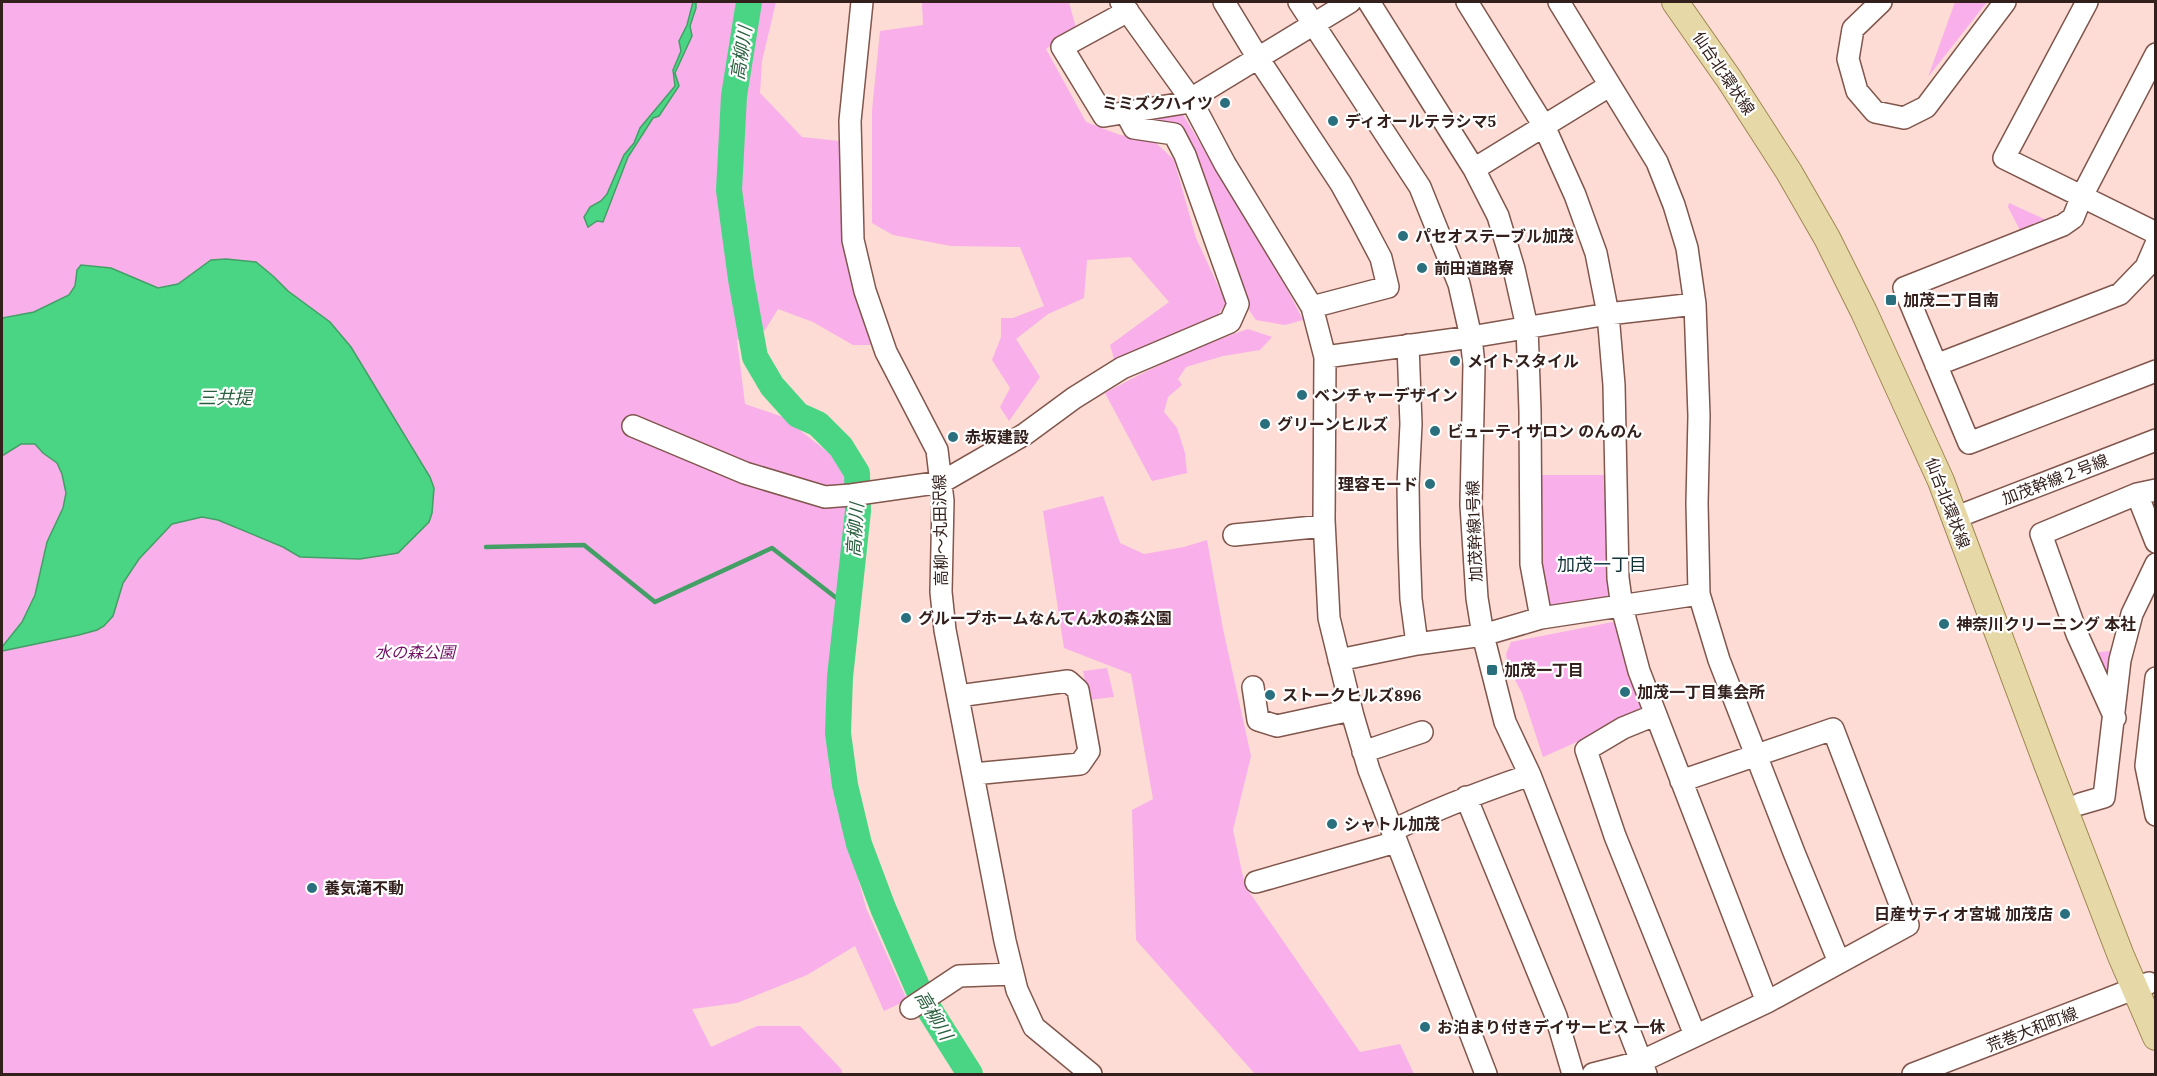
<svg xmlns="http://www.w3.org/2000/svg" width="2157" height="1076" font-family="Lora,'Noto Sans JP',serif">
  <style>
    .green { fill: #f9afea }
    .water { fill: #4ad584; stroke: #439f65; stroke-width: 1.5 }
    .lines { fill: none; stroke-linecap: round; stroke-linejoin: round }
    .stream { stroke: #439f65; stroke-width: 4.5 }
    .river { stroke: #4ad584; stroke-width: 26 }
    .minor-casing { stroke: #81564c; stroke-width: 24 }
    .major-casing { stroke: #9e8750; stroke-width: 28 }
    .minor { stroke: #fff; stroke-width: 21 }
    .major { stroke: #e7d9a7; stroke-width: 26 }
    .poi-dot { fill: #2a6f7e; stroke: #fff; stroke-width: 2 }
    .labels { text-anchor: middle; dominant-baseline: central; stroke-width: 4.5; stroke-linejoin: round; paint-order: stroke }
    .street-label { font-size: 16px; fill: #33201c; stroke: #fff }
    .poi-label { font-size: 16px; font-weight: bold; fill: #33201c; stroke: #fff; text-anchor: start }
    .park-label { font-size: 16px; font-style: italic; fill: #731367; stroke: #fff }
    .water-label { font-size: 18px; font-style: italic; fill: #2b603f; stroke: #fff }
    .neighbourhood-label { font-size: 18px; fill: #113239; stroke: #fff }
  </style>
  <rect width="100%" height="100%" fill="#fcdcd5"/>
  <!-- green -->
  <path class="green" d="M2,2H776L762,61L760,93L802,137L839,141L845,244L871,345H853L813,322L778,309L765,330L737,340L745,404L783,417L834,457L845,479L848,507L838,599L829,770L866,908L907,1000L884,1011L855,946L807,975L737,1003L692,1009L711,1047L757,1026H800L842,1070V1074H2Z
    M922,2H1069L1076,28L1046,49L1086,122L1120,135L1153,140L1174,160L1196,238L1226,303L1213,322L1115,362L1110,345L1169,302L1130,257L1087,260L1084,298L1048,314L1016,339L1040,377L1009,421L1000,407L1010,388L992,360L1001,337V318H1013L1044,306L1020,247L951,246L893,235L872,223V110L880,31L923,25Z
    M1955,2H1987L1928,77Z
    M1182,113L1286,287L1303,320L1285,325L1256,320L1249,310L1223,226L1184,129L1145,125L1143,120Z
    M2009,203L2055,224L2024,238L2008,207Z
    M1248,329L1272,337L1260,350L1223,356L1186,367L1178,379L1182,385L1168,397L1164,412L1177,428L1185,453L1187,473L1152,481L1105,393C1151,368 1198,346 1248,329Z
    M1537,475H1608L1607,548L1614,593L1607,602L1550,608L1539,570Z
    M1103,496L1120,543L1144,554L1184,547L1207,540L1223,629L1251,756L1233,830L1245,886L1360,1052L1400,1044L1414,1074H1255L1136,940L1132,810L1153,799L1131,674L1064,648L1043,511Z
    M1618,621L1644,712L1543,757L1522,693L1508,667L1506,654L1511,642Z
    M2117,650L2113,685L2092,653Z
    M1107,668L1114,697L1089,700L1083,671Z"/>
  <!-- water -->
  <path class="water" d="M693,2H696V8L690,26L692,36L675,73L679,86L659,116L653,118L628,157L603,222L597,221L588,227L584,217L590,207L601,201L607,194L624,155L634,143L640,128L675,86L673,70L681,51L679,41L687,25Z
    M226,259L256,262L273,276L288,291L330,322L351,347L430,477L434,488L432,513L429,522L398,553L360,559L300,557L283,547L218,520L202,517L172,524L139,559L123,583L113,616L104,626L97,630L79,635L2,651V647L22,622L35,595L47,542L63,508L66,493L62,474L57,463L43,453L35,444H21L2,456V318L34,312L69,295L75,286L77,270L81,265L111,268L158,288L178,284L211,260Z"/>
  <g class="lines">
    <!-- stream -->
    <path class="stream" d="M486,547L584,545L655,602L772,548L848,607"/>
    <!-- river -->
    <path class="river" d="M749,2L734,96L729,190L741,279L755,357L772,386L798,415L818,424L841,447L857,473L858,511L840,677L838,733L845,785L859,844L883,908L922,998L970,1074"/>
    <!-- minor casing -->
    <g class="minor-casing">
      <path id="minor" d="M862,2L850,121L853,240L865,291L886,352L937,450L943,501L941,592L945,630L1005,941L1017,990L1034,1027L1091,1074
        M1121,2L1190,98L1225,164L1312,307L1325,357L1324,520L1329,618L1353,716L1369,770L1486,1074
        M1224,2L1258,58L1341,184L1362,222L1381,258L1388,287L1312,307
        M1299,2L1420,187L1459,284L1471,337L1474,365L1471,505L1477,598L1483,635L1505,722L1530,775L1646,1074
        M1369,2L1474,169L1498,216L1514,269L1527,327L1530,411L1531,564L1541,618
        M1467,2L1544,126L1575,195L1596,253L1608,314L1614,385L1618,578L1622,607L1639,671L1767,1002
        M1559,2L1657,162L1674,205L1687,248L1695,304L1699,416L1697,503L1699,594L1719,660L1795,855L1839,962
        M1881,2L1853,29L1848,59L1857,91L1875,112L1904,118L1926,107L2005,2
        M2087,2L2004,158L2156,233
        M1128,11L1062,47L1104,116L1184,103L1350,2
        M2156,54L2082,196L2073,218L2063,225L1904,288L1969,443L2156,371
        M1474,169L1609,86
        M1408,345L1411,424L1408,485L1409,544L1411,599L1417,644
        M1325,357L1471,337L1608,314L1695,304
        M1936,365L2120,294L2146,267L2156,244
        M633,426L745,473L825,497L851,495L942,482L1025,434L1074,398L1122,368L1230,322L1238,304L1185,155L1174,134L1134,128L1126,113
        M2137,494L2156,542
        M1954,518L2156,440
        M1234,535L1324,526
        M1339,660L1417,644L1483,635L1541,618L1699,594
        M2156,678L2146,766L2156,815
        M1253,687L1258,720L1277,726L1351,710
        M958,696L1068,681L1078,690L1089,751L1080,764L973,774
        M1655,715L1623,728L1586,750L1615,836L1695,1035
        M2115,718L2077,634L2041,534L2137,494L2156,490
        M1363,752L1422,732
        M1466,797L1556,1016L1573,1074
        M2080,804L2104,797L2120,660L2132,614L2156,564
        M1392,831C1437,808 1483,791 1530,775
        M1256,882L1396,842
        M911,1008L959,976L1012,974
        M1593,1074L1640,1062L1767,1002L1908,925L1833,729L1681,781
        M1913,1074L2149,983"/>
    </g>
    <!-- major casing -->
    <g class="major-casing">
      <path id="major" d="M1675,2L1729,79L1789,172L1827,238L1864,312L1941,481L2047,764L2121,956L2156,1037"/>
    </g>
    <!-- minor -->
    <use href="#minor" class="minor"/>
    <!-- major -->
    <use href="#major" class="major"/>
  </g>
  <!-- markers -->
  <g class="poi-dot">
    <circle cx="1225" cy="103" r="6"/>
    <circle cx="1333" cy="121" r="6"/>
    <circle cx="1403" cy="236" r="6"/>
    <circle cx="1422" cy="268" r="6"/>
    <rect x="1885" y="294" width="12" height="12" rx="3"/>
    <circle cx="1455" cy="361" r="6"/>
    <circle cx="1302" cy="395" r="6"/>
    <circle cx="1265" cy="424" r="6"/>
    <circle cx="1435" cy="431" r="6"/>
    <circle cx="953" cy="437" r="6"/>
    <circle cx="1430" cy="484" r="6"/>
    <circle cx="906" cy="618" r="6"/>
    <circle cx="1944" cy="624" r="6"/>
    <rect x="1486" y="664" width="12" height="12" rx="3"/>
    <circle cx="1625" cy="692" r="6"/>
    <circle cx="1270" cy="695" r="6"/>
    <circle cx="1332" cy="824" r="6"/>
    <circle cx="312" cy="888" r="6"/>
    <circle cx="2065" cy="914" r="6"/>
    <circle cx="1425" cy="1027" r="6"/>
  </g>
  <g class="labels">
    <!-- street labels -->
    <g class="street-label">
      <text transform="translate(1724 73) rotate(56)">仙台北環状線</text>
      <text transform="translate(2055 479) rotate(-21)">加茂幹線２号線</text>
      <text transform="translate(1948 503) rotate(69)">仙台北環状線</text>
      <text transform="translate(940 530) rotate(-91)">高柳～丸田沢線</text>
      <text transform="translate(1474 531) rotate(-92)">加茂幹線1号線</text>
      <text transform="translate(2032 1029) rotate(-21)">荒巻大和町線</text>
    </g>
    <!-- poi labels -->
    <g class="poi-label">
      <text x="1213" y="103" text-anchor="end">ミミズクハイツ</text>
      <text x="1345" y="121">ディオールテラシマ5</text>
      <text x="1415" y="236">パセオステーブル加茂</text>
      <text x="1434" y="268">前田道路寮</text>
      <text x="1903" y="300">加茂二丁目南</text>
      <text x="1467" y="361">メイトスタイル</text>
      <text x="1314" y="395">ベンチャーデザイン</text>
      <text x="1277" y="424">グリーンヒルズ</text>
      <text x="1447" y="431">ビューティサロン のんのん</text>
      <text x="965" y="437">赤坂建設</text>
      <text x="1418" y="484" text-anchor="end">理容モード</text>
      <text x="918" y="618">グループホームなんてん水の森公園</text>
      <text x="1956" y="624">神奈川クリーニング 本社</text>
      <text x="1504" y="670">加茂一丁目</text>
      <text x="1637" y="692">加茂一丁目集会所</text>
      <text x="1282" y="695">ストークヒルズ896</text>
      <text x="1344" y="824">シャトル加茂</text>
      <text x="324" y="888">養気滝不動</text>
      <text x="2053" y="914" text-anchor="end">日産サティオ宮城 加茂店</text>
      <text x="1437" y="1027">お泊まり付きデイサービス 一休</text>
    </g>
    <!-- park labels -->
    <g class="park-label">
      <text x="415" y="652">水の森公園</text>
    </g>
    <!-- water labels -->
    <g class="water-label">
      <text transform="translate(741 53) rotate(-81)">高柳川</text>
      <text x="225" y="397">三共提</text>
      <text transform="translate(855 530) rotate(-86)">高柳川</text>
      <text transform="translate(934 1015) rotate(59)">高柳川</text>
    </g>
    <!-- neighbourhood labels -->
    <g class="neighbourhood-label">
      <text x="1602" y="564">加茂一丁目</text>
    </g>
  </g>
  <!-- border -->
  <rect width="2157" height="1076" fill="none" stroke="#33201c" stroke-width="6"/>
</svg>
